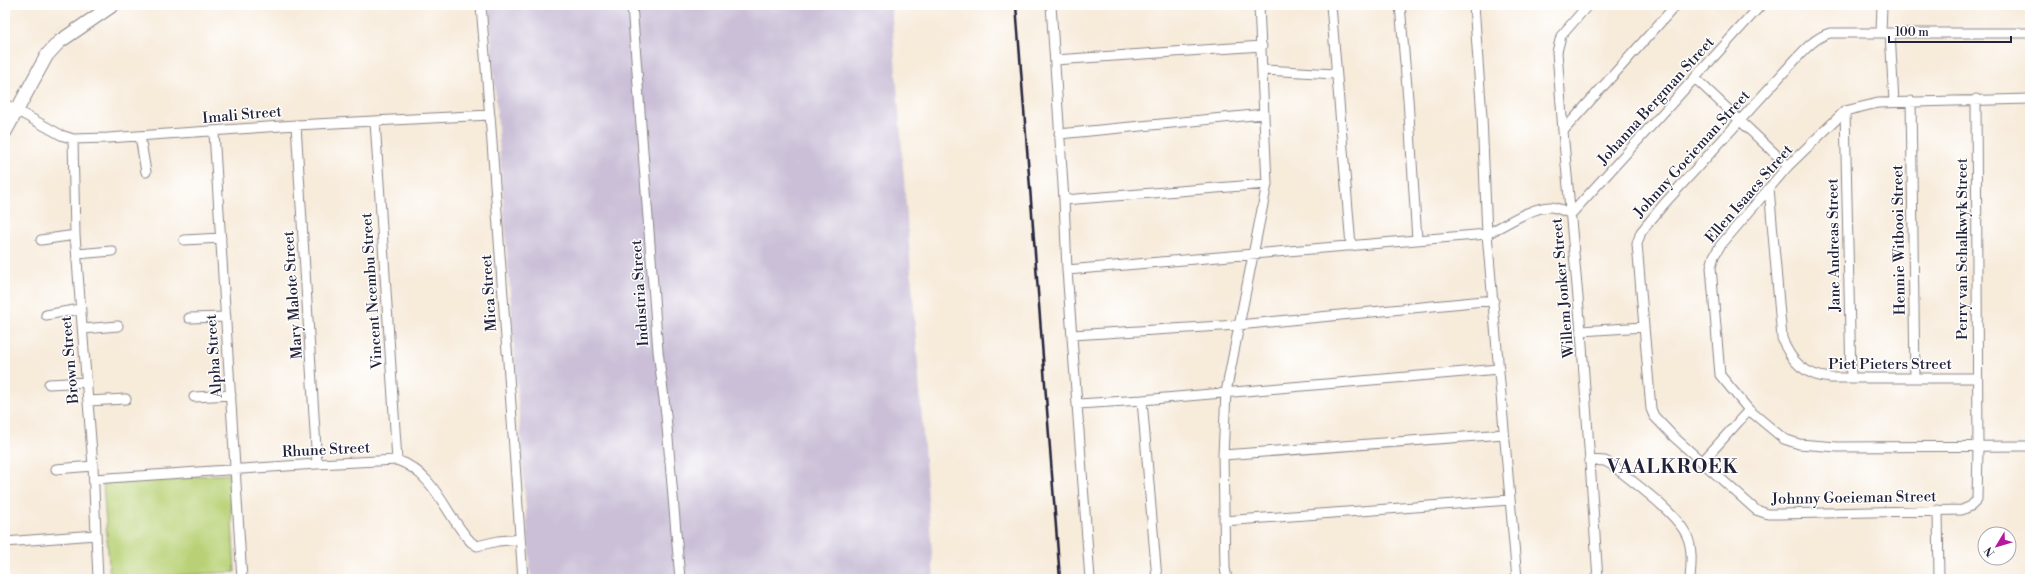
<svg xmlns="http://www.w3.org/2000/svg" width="2035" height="584" font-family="'Libre Bodoni',serif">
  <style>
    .industrial { fill: #cabfd7 }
    .green { fill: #b9d176; stroke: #6e7a58 }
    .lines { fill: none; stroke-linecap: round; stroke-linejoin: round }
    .street-casing { stroke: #8c868a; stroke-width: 11 }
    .secondary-casing { stroke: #8c868a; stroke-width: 15 }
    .street { stroke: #fff; stroke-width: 9 }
    .secondary { stroke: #fff; stroke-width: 13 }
    .rail { stroke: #22223b; stroke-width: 2.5 }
    .labels { text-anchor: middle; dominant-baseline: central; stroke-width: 3; stroke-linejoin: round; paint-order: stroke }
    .street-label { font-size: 15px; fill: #22223b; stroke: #fff }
    .district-label { font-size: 19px; font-weight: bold; letter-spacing: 1px; fill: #22223b; stroke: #fff }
  </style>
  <rect width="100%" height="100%" fill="#fff"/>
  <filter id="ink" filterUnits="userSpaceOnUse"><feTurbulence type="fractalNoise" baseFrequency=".025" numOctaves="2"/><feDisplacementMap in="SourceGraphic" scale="8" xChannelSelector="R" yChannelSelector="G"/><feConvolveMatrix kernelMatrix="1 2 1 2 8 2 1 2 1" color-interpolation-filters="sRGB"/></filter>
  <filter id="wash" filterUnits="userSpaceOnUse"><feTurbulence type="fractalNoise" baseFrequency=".012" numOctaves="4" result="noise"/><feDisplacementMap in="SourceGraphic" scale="16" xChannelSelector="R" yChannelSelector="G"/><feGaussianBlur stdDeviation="0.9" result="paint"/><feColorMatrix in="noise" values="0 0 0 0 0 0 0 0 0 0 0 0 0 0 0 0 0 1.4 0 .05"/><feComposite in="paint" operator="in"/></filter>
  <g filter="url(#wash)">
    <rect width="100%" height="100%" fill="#f7ebda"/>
    <!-- industrial -->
    <path class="industrial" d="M489,5H891L934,579H531Z"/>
    <!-- green -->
    <path class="green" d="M229,474L235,572L110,579L103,483Z"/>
  </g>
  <g filter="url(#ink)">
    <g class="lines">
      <!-- street casing -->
      <g class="street-casing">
        <path id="street" d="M481,5L490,119
          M632,5L658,351L666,415L680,579
          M1051,5L1064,200L1067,270
          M1331,5L1351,246
          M1400,5L1408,99L1417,240
          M1474,5L1482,117L1487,234L1517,579
          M1588,5L1561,36L1557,52L1563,131L1581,331L1598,579
          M1881,33L1882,5
          M1890,33L1894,102
          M1055,60L1262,46
          M1263,70L1335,74
          M1696,79L1788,166
          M1976,99L1978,447L1977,500L1971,506L1962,510L1779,514H1768L1756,510L1674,437L1654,416L1651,409L1637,244L1641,232L1664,204L1795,60C1805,49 1816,37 1830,33H2030
          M2030,99L1878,103L1845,111L1788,166L1720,246L1714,256L1711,267L1720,375L1749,410L1784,439L1799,444L1837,447L2030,446
          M1911,101L1915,378
          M5,104L61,135L73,139L108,138L296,125L490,115L507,352
          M1845,111L1851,378
          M375,121L397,460
          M296,125L317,464
          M1563,131L1676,5
          M214,132L242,579
          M1059,134L1264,114
          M140,136L146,172
          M73,139L75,235L93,466L98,579
          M1769,188L1782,338C1790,361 1806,376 1831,378H1976
          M1064,200L1267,184
          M41,240L75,235
          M184,240L221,238
          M77,254L112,251
          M46,315L80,309
          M189,318L226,317
          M83,329L118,326
          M1581,331L1644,327
          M1072,335L1238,325L1494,300
          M507,347L523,579
          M49,384L87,382
          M194,397L231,395
          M1142,400L1157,579
          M88,401L126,399
          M1078,404L1142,400L1499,369
          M1223,455L1504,434
          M1590,460L1605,461L1612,465C1633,482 1677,513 1687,536C1693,549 1691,566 1690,579
          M1703,461L1749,410
          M56,469L93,466
          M94,479L317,464L397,460C436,474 445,515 471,542L477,546L498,541L520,539
          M1938,510L1939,579
          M1224,521L1510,500
          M5,542L95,535
          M1090,579L1067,270L1487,234C1503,226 1533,206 1551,207C1558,208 1565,211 1571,214L1761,5
          M1227,579L1225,568L1223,455L1226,392L1267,184L1259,5"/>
      </g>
      <!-- secondary casing -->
      <g class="secondary-casing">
        <path id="secondary" d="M5,132L47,55L59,42L113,5"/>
      </g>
      <!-- street -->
      <use href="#street" class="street"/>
      <!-- secondary -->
      <use href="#secondary" class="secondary"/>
      <!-- rail -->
      <path class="rail" d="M1016,5L1060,579"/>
    </g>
  </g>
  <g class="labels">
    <!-- street labels -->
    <g class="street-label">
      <text transform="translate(1656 101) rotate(-48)">Johanna Bergman Street</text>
      <text transform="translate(242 115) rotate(-5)">Imali Street</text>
      <text transform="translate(1692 154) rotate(-48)">Johnny Goeieman Street</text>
      <text transform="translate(1749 194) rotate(-49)">Ellen Isaacs Street</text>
      <text transform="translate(1899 240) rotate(-91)">Hennie Witbooi Street</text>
      <text transform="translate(1834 245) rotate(-91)">Jane Andreas Street</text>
      <text transform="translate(1962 249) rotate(-90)">Perry van Schalkwyk Street</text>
      <text transform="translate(1563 288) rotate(-95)">Willem Jonker Street</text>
      <text transform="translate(372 291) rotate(-94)">Vincent Ncembu Street</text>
      <text transform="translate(489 293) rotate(-94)">Mica Street</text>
      <text transform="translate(640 293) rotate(-94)">Industria Street</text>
      <text transform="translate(293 295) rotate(-94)">Mary Malote Street</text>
      <text transform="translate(214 356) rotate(-94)">Alpha Street</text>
      <text transform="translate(70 360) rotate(-95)">Brown Street</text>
      <text x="1890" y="364">Piet Pieters Street</text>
      <text transform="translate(326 450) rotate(-3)">Rhune Street</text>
      <text transform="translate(1854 498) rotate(-1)">Johnny Goeieman Street</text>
    </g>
    <!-- district labels -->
    <g class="district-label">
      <text x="1673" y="467">VAALKROEK</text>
    </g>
  </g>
  <!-- margin -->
  <rect width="2035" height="584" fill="none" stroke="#fff" stroke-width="20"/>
  <!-- north arrow -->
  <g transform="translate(1997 546) rotate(232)"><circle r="19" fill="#ffffff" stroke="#a7a7b1"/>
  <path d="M0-3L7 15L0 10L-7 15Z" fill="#b5179e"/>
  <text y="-6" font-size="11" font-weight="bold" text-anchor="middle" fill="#22223b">N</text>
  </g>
  <!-- scale -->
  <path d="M1889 36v6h122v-6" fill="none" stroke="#22223b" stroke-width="2"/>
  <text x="1895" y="36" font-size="12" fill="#22223b" stroke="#ffffff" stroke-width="3" paint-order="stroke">100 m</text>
</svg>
